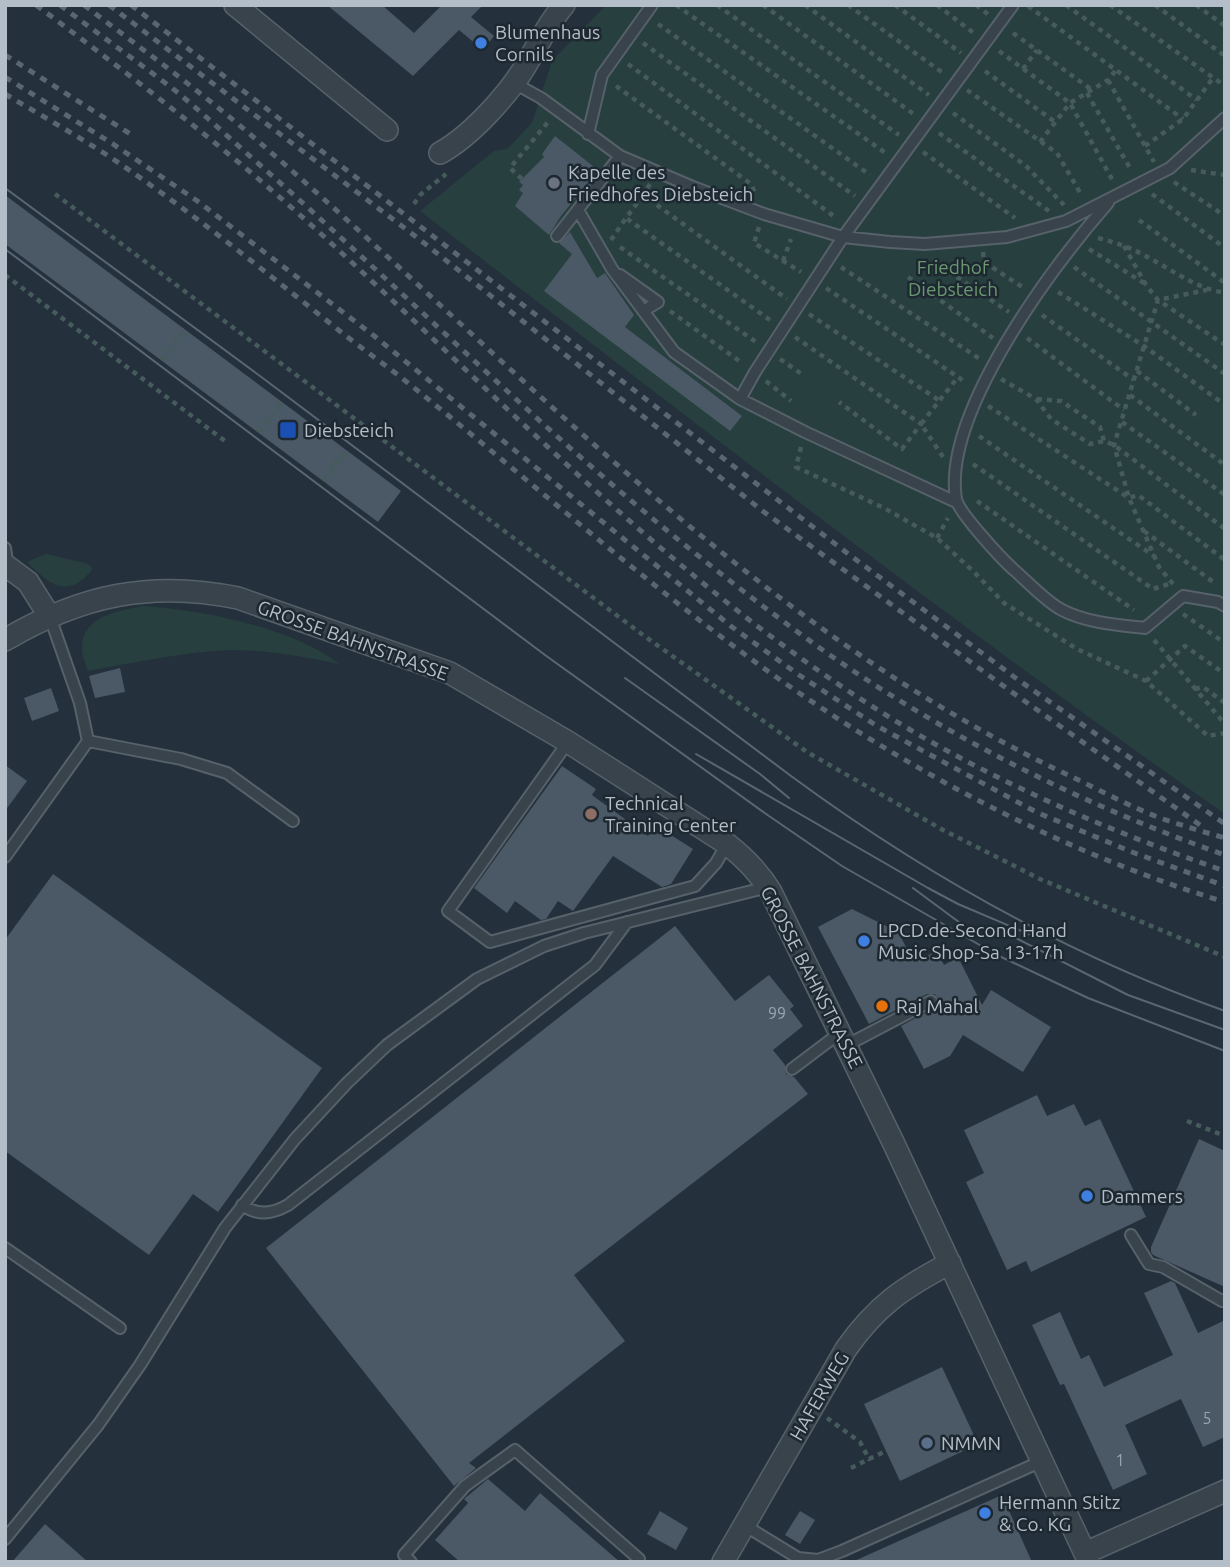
<svg xmlns="http://www.w3.org/2000/svg" width="1230" height="1567" font-family="Ubuntu,sans-serif">
  <style>
    .green { fill: #273f3e }
    .building { fill: #4a5965 }
    .lines { fill: none; stroke-linecap: round; stroke-linejoin: round }
    .lane-casing { stroke: #56616a; stroke-width: 14 }
    .street-casing { stroke: #56616a; stroke-width: 24 }
    .path { stroke: #465b5b; stroke-width: 4.5; stroke-dasharray: 5 5; stroke-linecap: butt }
    .lane { stroke: #38434c; stroke-width: 10 }
    .street { stroke: #38434c; stroke-width: 21 }
    .tram { stroke: #5a6773; stroke-width: 2 }
    .rail { stroke: #5a6773; stroke-width: 5; stroke-dasharray: 7 7; stroke-linecap: butt }
    .shop-dot { fill: #3f7fe0; stroke: #1d2831; stroke-width: 2.5 }
    .worship-dot { fill: #6b7280; stroke: #1d2831; stroke-width: 2.5 }
    .transit-dot { fill: #1a4fb4; stroke: #1d2831; stroke-width: 2.5 }
    .education-dot { fill: #8d6e63; stroke: #1d2831; stroke-width: 2.5 }
    .food-dot { fill: #e8710a; stroke: #1d2831; stroke-width: 2.5 }
    .service-dot { fill: #5c6f8a; stroke: #1d2831; stroke-width: 2.5 }
    .labels { text-anchor: middle; dominant-baseline: central; stroke-width: 5; stroke-linejoin: round; paint-order: stroke }
    .number-label { font-size: 16px; fill: #9aa5af }
    .poi-label { font-size: 19px; fill: #b4bec8; stroke: #1d2831; text-anchor: start }
    .park-label { font-size: 19px; fill: #6b9870; stroke: #1d2831 }
    .street-label { font-size: 19px; fill: #b4bec8; stroke: #1d2831 }
  </style>
  <rect width="100%" height="100%" fill="#24313c"/>
  <!-- green -->
  <path class="green" d="M606,5H1225V814C950,621 685,416 420,211L494,151L507,149L532,123L552,61Z
    M46,554L85,563L91,566L92,570C67,600 49,584 27,562Z
    M142,606C200,609 293,628 339,664C305,657 267,650 232,650C183,652 136,662 88,671C86,664 82,656 82,649C81,616 119,611 142,606Z"/>
  <!-- building -->
  <path class="building" d="M327,5H382L414,33L442,5H483L471,17L494,36L483,50L459,30L413,76Z
    M555,136L598,170L561,216L549,235L515,206L523,193L519,190L523,185L519,182L544,157L542,154Z
    M5,195L401,491L378,522L5,244Z
    M570,232L597,278L605,273L634,315L625,327L742,416L730,431L544,291L572,254L559,243Z
    M120,668L125,692L95,698L89,676Z
    M51,688L59,711L32,721L24,698Z
    M5,765L27,781L5,811Z
    M562,766L596,789L592,795L648,836L655,825L693,849L671,884L662,887L613,856L573,911L558,901L546,919L541,920L515,901L507,913L474,888Z
    M53,874L322,1068L218,1212L193,1194L149,1255L5,1151V940Z
    M852,909L898,932L914,962L937,951L944,965L958,957L982,1005L991,990L1051,1027L1023,1072L963,1035L950,1056L924,1069L901,1026L937,1006L939,1001L935,994H927L869,1024L818,927Z
    M675,926L735,1001L769,975L794,1006L790,1009L803,1026L773,1050L785,1065L786,1074L794,1077L808,1094L574,1275L625,1341L469,1463L476,1468L454,1486L266,1248Z
    M1037,1095L1047,1116L1074,1104L1085,1126L1100,1119L1146,1217L1031,1272L1026,1261L1007,1270L966,1182L984,1173L964,1130Z
    M1199,1139L1225,1151V1287L1153,1255L1151,1252V1247Z
    M1171,1281L1175,1283L1198,1333L1225,1320V1437L1203,1447L1181,1399L1125,1425L1147,1474L1113,1490L1064,1384L1060,1385L1032,1325L1060,1312L1081,1359L1089,1355L1104,1387L1173,1355L1144,1293Z
    M942,1367L978,1444L900,1481L864,1404Z
    M488,1479L525,1511L540,1493L620,1562H460L435,1540L468,1503L464,1499Z
    M1002,1495L1032,1562H852L919,1532Z
    M660,1511L688,1528L676,1550L647,1534Z
    M800,1511L815,1520L800,1544L785,1535Z
    M45,1524L88,1562H12Z"/>
  <g class="lines">
    <!-- lane casing -->
    <g class="lane-casing">
      <path id="lane" d="M514,83L541,98L620,156L693,187L764,214L843,237L890,242L925,244L1007,237L1066,221L1170,168L1225,118
        M588,134L602,75L652,5
        M1108,203C1053,266 942,413 956,499C959,513 1001,558 1013,569C1027,581 1046,602 1062,610C1087,623 1118,625 1145,628L1183,596L1218,602L1225,606
        M578,210L612,269L674,352L740,399L805,432L956,502
        M557,236L620,156
        M620,275L658,302L643,311
        M740,399L755,372L843,237L1013,5
        M5,548L8,567
        M88,741L181,759L227,773L293,821
        M568,742L448,911L490,942L695,886L716,863L727,844
        M5,857L88,741L80,703L50,617
        M847,1045L931,1001
        M792,1069L841,1032
        M242,1205C258,1216 272,1214 288,1205L595,965L627,922
        M1131,1235L1149,1264L1163,1267L1222,1301L1225,1300
        M5,1248L120,1328
        M744,1525L798,1558L818,1560L842,1551L1042,1461
        M5,1539L98,1425L140,1365L225,1228L295,1139L347,1083L387,1045L477,979L544,946L584,933L768,887
        M411,1562L404,1555L465,1486L515,1450L639,1559L637,1562"/>
    </g>
    <!-- street casing -->
    <g class="street-casing">
      <path id="street" d="M235,5L387,130
        M440,153C471,136 508,95 526,65C538,45 548,23 564,5
        M5,565L28,582L50,617
        M5,640C81,595 152,580 238,598L450,673L568,742L727,844C745,858 759,872 771,892L894,1144L1089,1562
        M1085,1553L1225,1491
        M723,1562L846,1349C877,1305 903,1288 950,1263"/>
    </g>
    <!-- path -->
    <path class="path" d="M676,5L887,154
      M717,5L899,135
      M763,5L915,115
      M805,5L929,95
      M848,5L943,73
      M895,5L961,53
      M937,5L975,34
      M976,5L989,15
      M1066,5L1197,100
      M1110,5L1225,86
      M1155,5L1225,56
      M1196,5L1225,26
      M1028,6L1183,119
      M658,24L870,175
      M1013,33L1092,90
      M643,43L855,196
      M999,51L1070,103L1113,181
      M628,64L835,217
      M1023,69L1037,50
      M985,71L1055,122
      M1108,80L1154,162
      M616,86L751,184L755,193
      M967,90L1057,153L1082,196
      M1087,93L1131,170
      M953,113L1026,166L1064,205
      M939,133L1049,211
      M1040,142L1070,103L1108,80L1116,70
      M1145,146L1183,119L1213,78
      M923,152L1015,218
      M1191,170L1225,175
      M522,179L510,168L548,122
      M1174,182L1225,216
      M650,184L643,195L787,299
      M55,194L643,635L807,752L943,830L1040,879L1225,957
      M1152,194L1225,248
      M643,195L626,218L770,320
      M414,204L420,195L446,174
      M1139,220L1225,283
      M759,227L754,243L801,272
      M1098,238C1113,242 1127,246 1140,253C1168,267 1194,288 1225,293
      M611,240L626,218
      M1124,246L1146,285L1158,300L1207,290
      M620,247L756,342
      M1089,249L1144,283
      M983,252L984,262L1024,288
      M934,258L939,265L1009,312
      M783,261L791,239
      M841,267L980,359
      M1074,267L1225,374
      M5,275L225,441
      M908,277L993,338
      M826,288L958,377
      M1058,292L1144,346L1225,405
      M670,311L742,363
      M809,314L940,401
      M1042,315L1134,380
      M795,337L921,424L902,449L839,402
      M1027,338L1124,410
      M780,359L803,375
      M162,360L185,330
      M1137,371L1196,415
      M1001,379L1036,399L1051,419L1090,444L1104,441L1114,445L1225,529
      M766,381L791,401
      M1130,395L1225,465
      M1037,399L1061,401L1100,427L1104,441
      M988,406L1129,498L1138,495L1225,560
      M1122,422L1225,495
      M259,432L281,402
      M979,436L1154,556
      M801,447L796,467L884,508L937,538L973,571L1004,603L1077,649L1146,681L1208,736L1225,733
      M943,457L921,424L958,377L966,383
      M332,464L338,463L336,458
      M973,464L1153,589L1172,583
      M324,481L347,451
      M977,501L1134,610
      M1144,531L1216,584
      M937,538L948,518
      M1173,584L1159,567L1129,498L1114,445L1158,300L1225,345
      M1183,614L1225,643
      M1154,640L1225,724
      M1146,681L1185,646L1225,674
      M1195,689L1203,687L1225,703
      M1187,1121L1225,1136
      M827,1418L860,1442L869,1459L886,1451
      M851,1468L869,1459"/>
    <!-- lane -->
    <use href="#lane" class="lane"/>
    <!-- street -->
    <use href="#street" class="street"/>
    <!-- tram -->
    <path class="tram" d="M5,188L264,379L791,776C923,873 1070,956 1225,1011
      M5,249L545,655L769,816L842,866L997,955L1088,998L1225,1051
      M625,678L760,774L789,798
      M696,754L928,888L958,904L1031,935
      M913,888L975,934
      M1012,936L1128,995L1225,1030"/>
    <!-- rail -->
    <path class="rail" d="M36,5C138,81 239,158 332,244C509,407 675,583 881,712C988,779 1105,830 1225,871
      M60,5C97,33 135,60 172,88C202,112 230,139 260,165C351,245 439,329 529,411C620,494 717,574 817,646C943,735 1080,804 1225,855
      M84,5C143,50 203,93 259,142C517,365 753,626 1066,774C1098,789 1130,807 1163,819C1184,826 1204,832 1225,838
      M109,5L419,239L764,512L1009,690L1200,825
      M131,5L847,553L1017,679L1225,824
      M5,55L135,137
      M5,77L113,144L196,200L373,335L732,627L799,675L877,726L1036,812L1132,852L1225,886
      M5,94C39,114 74,134 107,155C185,207 258,266 331,324C358,346 386,365 413,387C538,487 658,595 789,686C922,778 1070,855 1225,902"/>
  </g>
  <!-- markers -->
  <g class="shop-dot">
    <circle cx="481" cy="43" r="7"/>
    <circle cx="864" cy="941" r="7"/>
    <circle cx="1087" cy="1196" r="7"/>
    <circle cx="985" cy="1513" r="7"/>
  </g>
  <circle class="worship-dot" cx="554" cy="183" r="7"/>
  <rect class="transit-dot" x="279" y="421" width="18" height="18" rx="3.5"/>
  <circle class="education-dot" cx="591" cy="814" r="7"/>
  <circle class="food-dot" cx="882" cy="1006" r="7"/>
  <circle class="service-dot" cx="927" cy="1443" r="7"/>
  <g class="labels">
    <!-- number labels -->
    <g class="number-label">
      <text x="777" y="1013">99</text>
      <text x="1207" y="1418">5</text>
      <text x="1120" y="1460">1</text>
    </g>
    <!-- poi labels -->
    <g class="poi-label">
      <text x="495" y="32">Blumenhaus<tspan x="495" dy="22">Cornils</tspan></text>
      <text x="568" y="172">Kapelle des<tspan x="568" dy="22">Friedhofes Diebsteich</tspan></text>
      <text x="304" y="430">Diebsteich</text>
      <text x="605" y="803">Technical<tspan x="605" dy="22">Training Center</tspan></text>
      <text x="878" y="930">LPCD.de-Second Hand<tspan x="878" dy="22">Music Shop-Sa 13-17h</tspan></text>
      <text x="896" y="1006">Raj Mahal</text>
      <text x="1101" y="1196">Dammers</text>
      <text x="941" y="1443">NMMN</text>
      <text x="999" y="1502">Hermann Stitz<tspan x="999" dy="22">&amp; Co. KG</tspan></text>
    </g>
    <!-- park labels -->
    <g class="park-label">
      <text x="953" y="267">Friedhof<tspan x="953" dy="22">Diebsteich</tspan></text>
    </g>
    <!-- street labels -->
    <g class="street-label">
      <text transform="translate(353 640) rotate(20)">GROSSE BAHNSTRASSE</text>
      <text transform="translate(812 977) rotate(63)">GROSSE BAHNSTRASSE</text>
      <text transform="translate(819 1396) rotate(-60)">HAFERWEG</text>
    </g>
  </g>
  <!-- border -->
  <rect width="1230" height="1567" fill="none" stroke="#b4bec8" stroke-width="14"/>
</svg>
